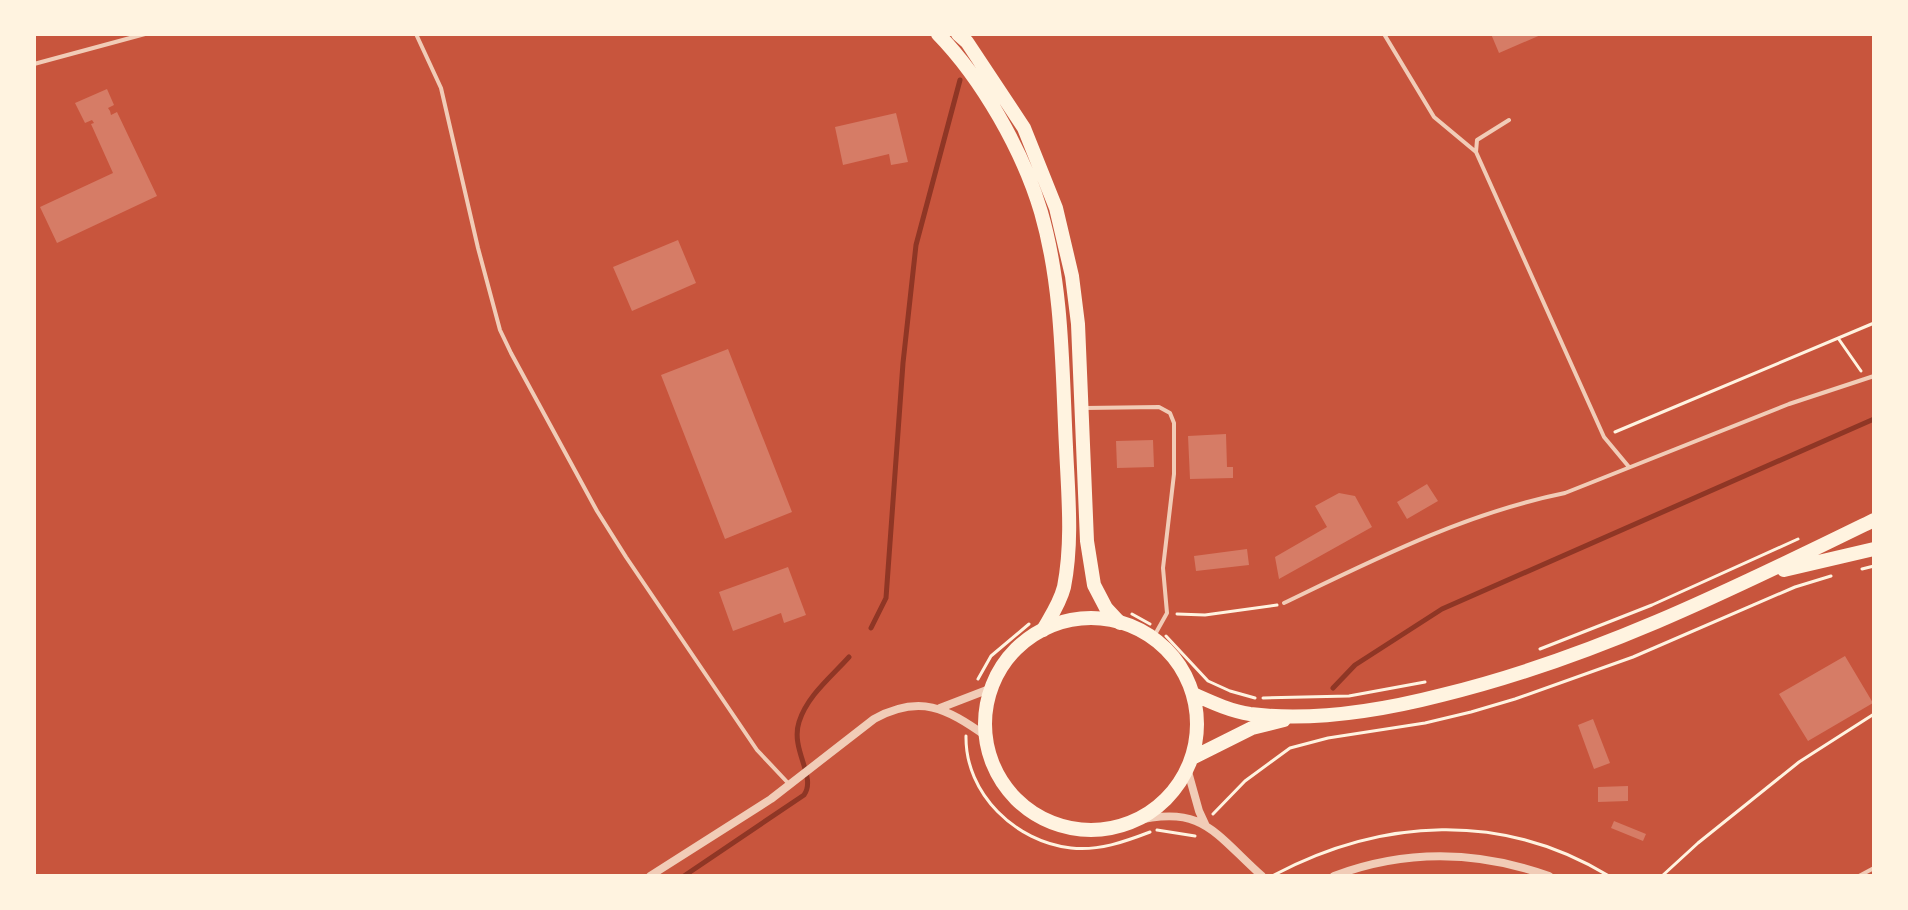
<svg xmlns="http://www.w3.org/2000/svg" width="1908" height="910" font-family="'Alegreya Sans',sans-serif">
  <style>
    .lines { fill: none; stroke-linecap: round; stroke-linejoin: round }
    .stream { stroke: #8f3625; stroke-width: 5 }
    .building { fill: #d67c66 }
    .path { stroke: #fff3e0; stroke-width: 3 }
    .service { stroke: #f1ccb7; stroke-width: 4 }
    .minor { stroke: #f1ccb7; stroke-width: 8 }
    .primary { stroke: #fff3e0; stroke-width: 14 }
    .trunk { stroke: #fff3e0; stroke-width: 14 }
  </style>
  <rect width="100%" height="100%" fill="#c8553d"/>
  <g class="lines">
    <!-- stream -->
    <path class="stream" d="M871,628L886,598L903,363L916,245L960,80
      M1333,688L1355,665L1442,609L1874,419
      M684,876L804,795C817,777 790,750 799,722C807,696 831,677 849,657"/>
  </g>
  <!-- building -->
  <path class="building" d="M1491,34H1543L1499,53Z
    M107,89L114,105L108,108L110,111L111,115L117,112L157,196L57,243L40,207L113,173L91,124L94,123L92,120L85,123L75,103Z
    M896,113L908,162L891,165L889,154L843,165L835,127Z
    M678,240L696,283L632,311L613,267Z
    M728,349L792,512L725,539L661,375Z
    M1226,434L1227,467H1233V478L1190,479L1188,436Z
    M1153,440L1154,467L1117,468L1116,441Z
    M1427,484L1438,501L1407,519L1397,502Z
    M1339,493L1355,496L1372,527L1279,579L1275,557L1327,527L1315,506Z
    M1247,549L1249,565L1196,571L1194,556Z
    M788,567L806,615L784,623L781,613L733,631L719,592Z
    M1845,656L1873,703L1808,741L1779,694Z
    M1593,719L1610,763L1594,769L1578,725Z
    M1628,786V801L1598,802V787Z
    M1614,821L1646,834L1643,841L1611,828Z"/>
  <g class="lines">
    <!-- path -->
    <path class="path" d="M1838,338L1861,371
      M1615,432L1874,323
      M1862,569L1874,566
      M1132,614L1150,624
      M1177,614L1205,615L1277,605
      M1166,636L1208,681L1230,691L1255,698
      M1540,649L1652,605L1798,539
      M978,679L991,656L1029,624
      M1263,698L1349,696L1425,682
      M966,736C965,794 1016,842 1071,848C1099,851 1124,842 1150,832
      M1213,814L1245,781L1290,748L1328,738L1425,723L1471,712L1515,699L1633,657L1795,587L1831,576
      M1157,830L1195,836
      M1274,875C1382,818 1502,811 1609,876
      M1662,876L1698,843L1799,762L1874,714"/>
    <!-- service -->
    <path class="service" d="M416,34L441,88L478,248L500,330L511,353L597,511L626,557L757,750L789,784
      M1384,34L1434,117L1476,152
      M34,64L145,34
      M1509,120L1477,140L1476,152L1604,437L1629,467
      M1085,408L1159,407L1170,413L1174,423V474L1163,568L1167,613L1153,638
      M1284,603C1375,559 1466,513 1565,493L1789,404L1874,376
      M1859,876L1874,868"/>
    <!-- minor -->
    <path class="minor" d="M940,708L992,688
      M1187,768L1199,811L1205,824
      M1132,822C1202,803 1214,833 1262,876
      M650,876L771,799L874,719C920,694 946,708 986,736
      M1334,876C1406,849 1476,850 1549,876"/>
    <!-- primary -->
    <path class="primary" d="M1784,570L1874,549
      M985 724a106 106 0 1 1 212 0a106 106 0 1 1-212 0Z
      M1193,694C1211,702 1230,711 1250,714C1314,722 1380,711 1442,695C1594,658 1735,588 1874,520
      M1192,758L1252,728L1284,720"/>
    <!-- trunk -->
    <path class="trunk" d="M938,34C982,79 1023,151 1041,212C1063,288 1062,369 1066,447C1068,493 1073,541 1064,587C1060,603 1051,616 1043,630
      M958,34L967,42L1024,128L1056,208L1072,276L1078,324L1087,541L1094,585L1106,608L1120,623"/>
  </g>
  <!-- border -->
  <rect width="1908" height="910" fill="none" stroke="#fff3e0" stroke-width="72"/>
</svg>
